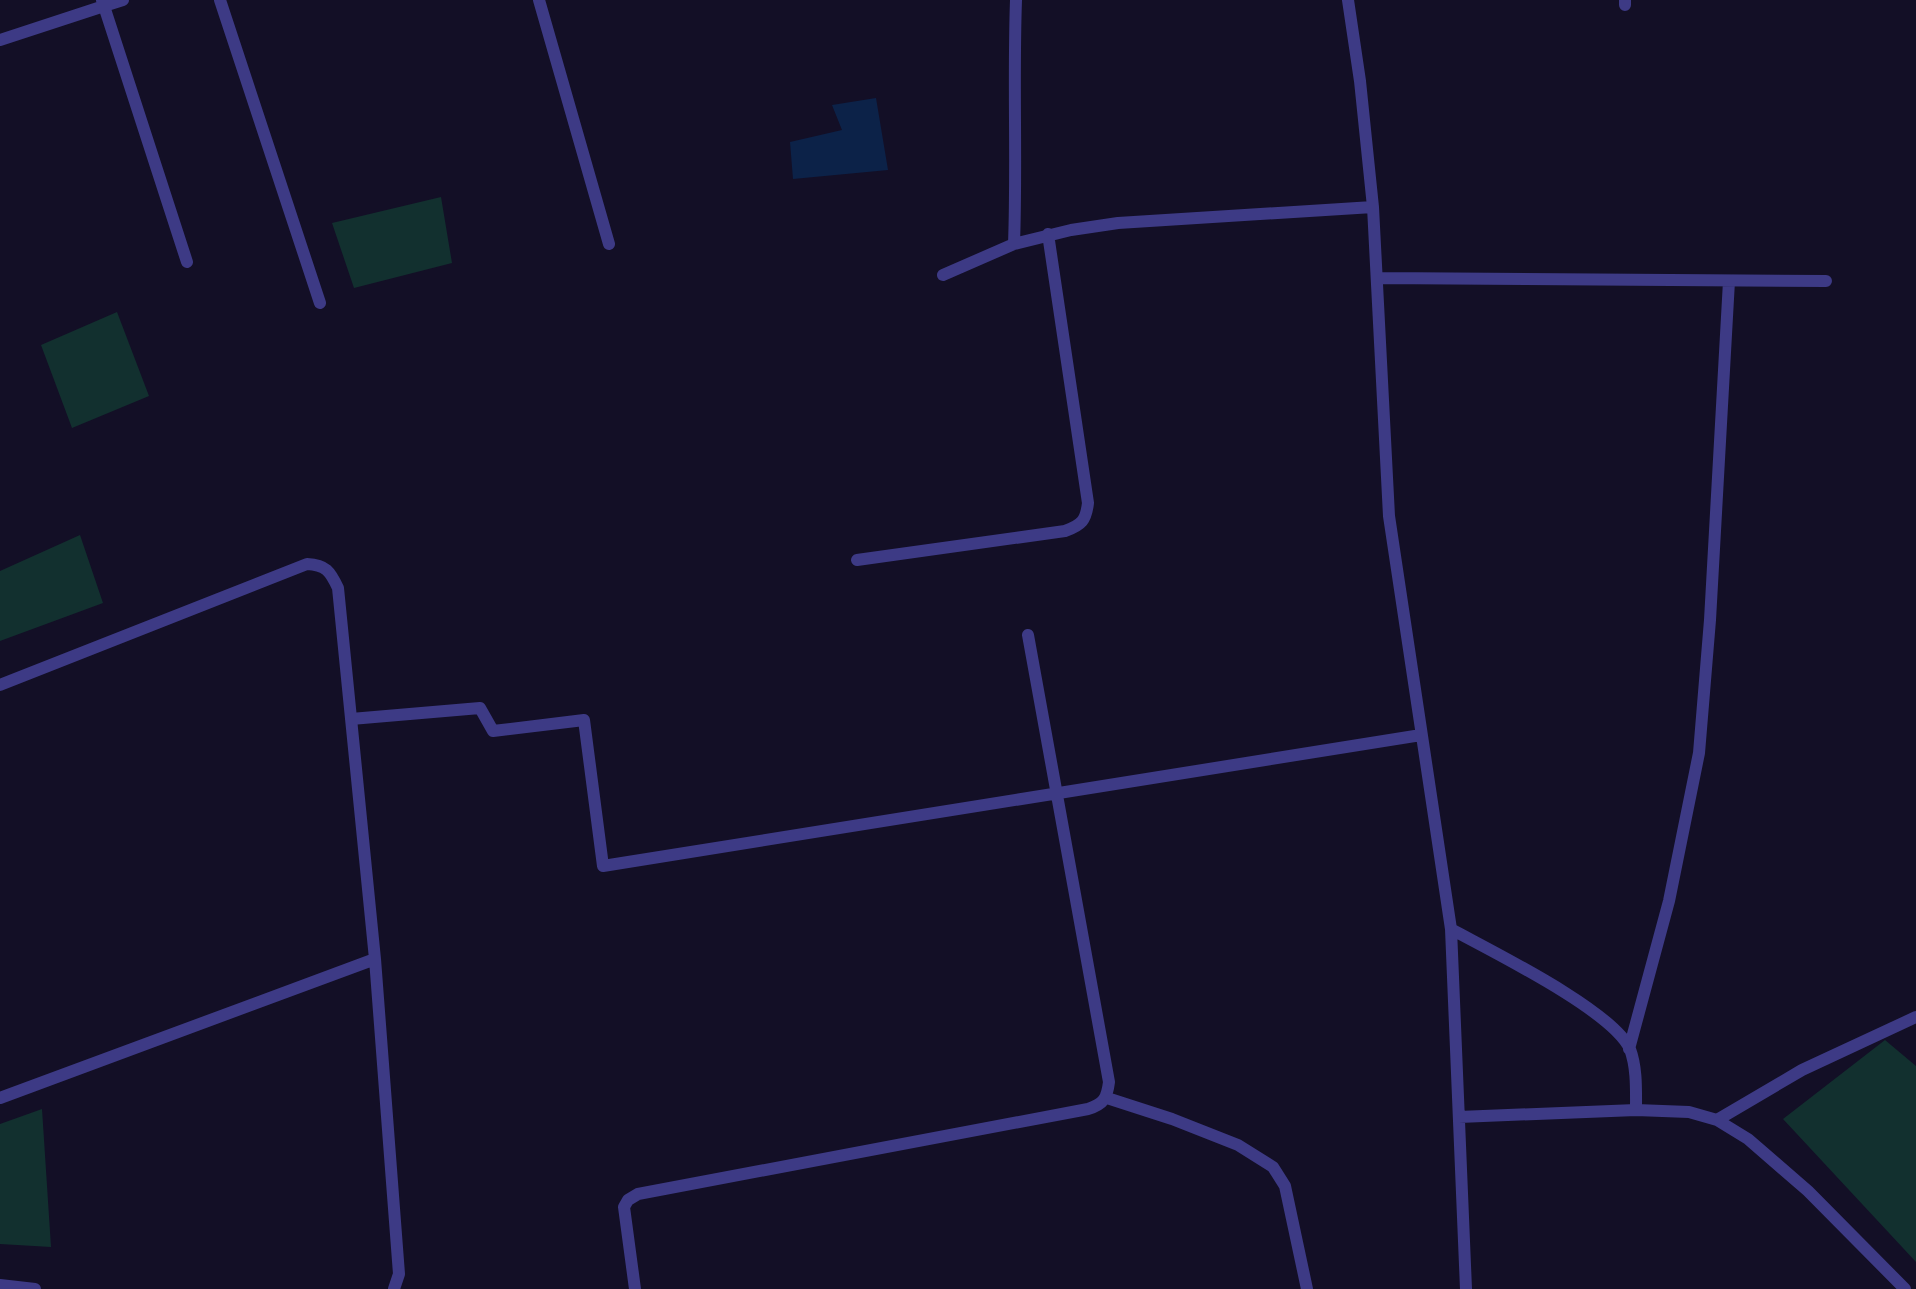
<svg xmlns="http://www.w3.org/2000/svg" width="1916" height="1289" font-family="'Golos Text',sans-serif">
  <style>
    .green { fill: #12302f }
    .water { fill: #0c2248 }
    .lines { fill: none; stroke-linecap: round; stroke-linejoin: round }
    .street { stroke: #3d3a85; stroke-width: 12 }
  </style>
  <rect width="100%" height="100%" fill="#130f26"/>
  <!-- green -->
  <path class="green" d="M441,197L452,263L354,288L332,223Z
    M117,312L149,396L72,428L41,345Z
    M80,535L103,603L0,641V571Z
    M1885,1040L1916,1066V1262L1783,1119Z
    M42,1109L51,1247L0,1244V1124Z"/>
  <!-- water -->
  <path class="water" d="M876,98L888,170L793,179L790,142L842,130L832,105Z"/>
  <g class="lines">
    <!-- street -->
    <path class="street" d="M102,0L104,6L123,0
      M220,0L320,303
      M539,0L609,244
      M1348,0L1360,81L1373,207L1389,516L1451,929L1466,1289
      M1625,5V0
      M0,40L104,6L187,262
      M1014,244C1017,163 1013,82 1016,0
      M943,275L1014,244L1071,230L1118,223L1373,207
      M1378,278L1826,281
      M857,560L1065,531C1082,525 1086,520 1088,503L1048,234
      M0,685L307,564C326,565 330,571 338,588L375,959L399,1274L394,1289
      M351,719L480,708L493,731L584,720L603,866L1421,735
      M1451,929C1491,951 1612,1010 1630,1049C1637,1068 1636,1090 1636,1110
      M1629,1049L1669,901L1699,753L1710,620L1729,281
      M0,1098L375,959
      M1107,1098L1172,1119L1238,1145L1273,1167L1285,1186L1307,1289
      M1459,1117L1636,1110L1689,1112L1717,1120L1748,1139L1808,1191L1905,1289
      M1717,1120L1802,1070L1916,1017
      M0,1285L35,1289
      M635,1289L624,1207L628,1200L638,1194L1088,1109C1104,1104 1107,1098 1109,1082L1028,635"/>
  </g>
</svg>
